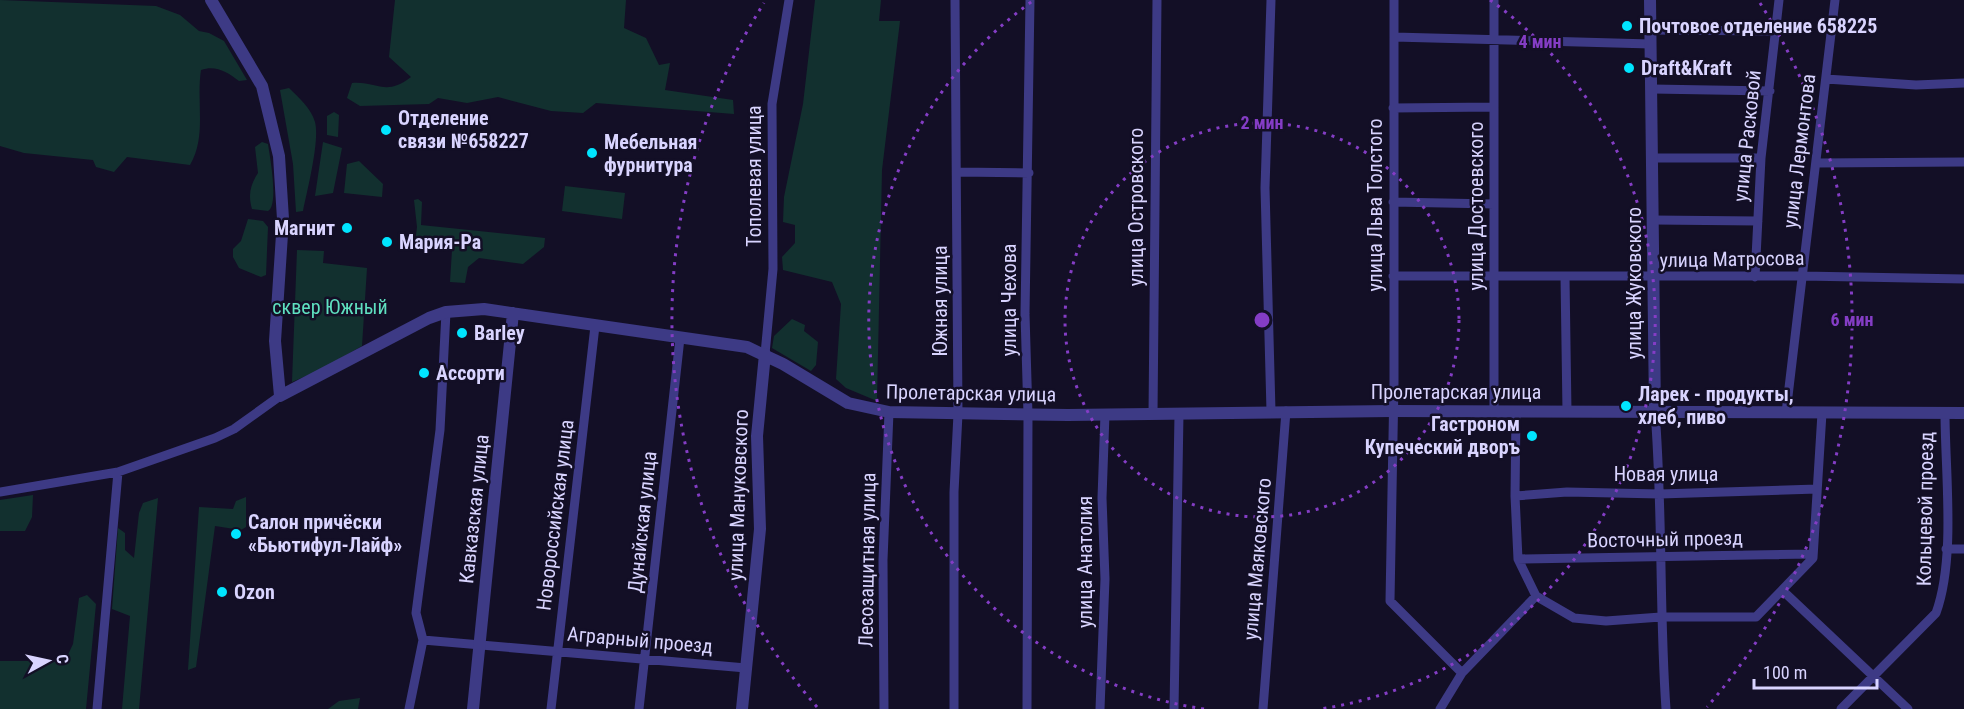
<svg xmlns="http://www.w3.org/2000/svg" width="1964" height="709" font-family="'Roboto Condensed',sans-serif">
  <style>
    .green { fill: #12302f }
    .lines { fill: none; stroke-linecap: round; stroke-linejoin: round }
    .minor { stroke: #3d3a85; stroke-width: 9 }
    .tertiary { stroke: #3d3a85; stroke-width: 12 }
    .ring { fill: none; stroke: #843dc5; stroke-width: 3; stroke-dasharray: 3 6 }
    .poi-dot { fill: #00e5ff; stroke: #130f26; stroke-width: 2 }
    .labels { text-anchor: middle; dominant-baseline: central; stroke-width: 5; stroke-linejoin: round; paint-order: stroke }
    .poi-label { font-size: 20px; font-weight: bold; fill: #d9d4ff; stroke: #130f26; text-anchor: start }
    .street-label { font-size: 20px; fill: #d9d4ff; stroke: #130f26 }
    .park-label { font-size: 20px; fill: #5fe0c0; stroke: #130f26 }
    .centre { fill: #843dc5; stroke: #130f26; stroke-width: 3 }
    .ring-label { font-size: 18px; text-anchor: middle; font-weight: bold; fill: #843dc5; stroke: #130f26; stroke-width: 5; stroke-linejoin: round; paint-order: stroke }
  </style>
  <rect width="100%" height="100%" fill="#130f26"/>
  <!-- green -->
  <path class="green" d="M0,0L156,6L180,15L199,31L209,33L224,41L247,80L239,81C227,72 216,65 201,70C196,103 207,136 190,165L127,157L114,172L96,167L93,160L24,153L0,146Z
    M395,0H626L624,28L646,38L659,65L670,63L665,90L733,100L734,114L596,103L583,113L551,111L498,97L467,103L438,98L429,104L360,106L347,98L352,83C378,81 385,97 411,77L389,57Z
    M815,0H881L879,21H900L882,170L877,401L846,388L836,379L841,304L832,282L783,270L782,257L795,243V225L783,222L784,197L803,104Z
    M289,88C299,98 311,108 315,122C320,141 307,191 303,211L296,212L293,164L280,90Z
    M334,112L339,115L338,137L327,135V116Z
    M262,142L268,144C270,157 279,205 268,211L252,209C248,195 250,185 258,173L255,147Z
    M323,142L342,148L333,193L315,196Z
    M359,161L383,184L382,197L344,193L347,164Z
    M565,186L625,193L622,219L562,211Z
    M418,199L422,202L421,225L545,238L544,247L523,264L479,258L468,267L465,283L450,282L452,250L417,248L415,244L417,227L414,200Z
    M248,219L263,221L268,227L266,275L261,277L239,268L233,257V249L241,241Z
    M297,250L324,251L323,263L367,268L362,346L318,371L292,382Z
    M792,319L805,325L804,331L818,342L816,365L811,371L772,348L774,336Z
    M33,495L32,517L25,531H0V500Z
    M246,497V527L241,530L215,526L196,667L188,670L199,507L233,509L236,501Z
    M158,498L139,709H122L130,616L112,609L118,528L125,533V550L134,558L139,513L143,503Z
    M87,595L96,604L86,709H0V661H65L73,644L79,598Z
    M360,698L358,709H328L339,701Z"/>
  <g class="lines">
    <!-- minor -->
    <path class="minor" d="M1271,0L1265,188L1271,411
      M1394,0V383L1390,601L1462,673
      M1650,30L1776,31
      M1394,37L1651,44
      M1826,79L1916,85L1964,83
      M1652,89L1770,91
      M1393,108L1494,107
      M1653,158H1761
      M1816,163L1964,162
      M958,172L1029,173
      M1393,202L1494,204
      M1653,220L1758,221
      M1393,276H1803L1964,279
      M1565,277L1567,412
      M1755,277L1761,158L1779,0
      M765,354L773,269L772,104L789,0
      M1494,411V0
      M1516,412L1515,496L1518,559L1536,596L1574,618L1606,621L1661,617H1756L1813,558L1822,413
      M1655,412C1663,511 1659,610 1666,709
      M1786,413L1835,0
      M1153,414L1157,0
      M0,492L118,472L215,438L234,429L280,396
      M1515,496L1567,492L1660,494L1817,489
      M1946,549H1964
      M1518,559L1813,554
      M1782,590L1908,709
      M423,640L746,668
      M97,709L118,472
      M409,709L423,640L416,613L440,430L446,312
      M551,709L595,326
      M639,709L680,338
      M884,709L883,560L889,412
      M954,709V492L958,414L955,0
      M1027,709L1028,415L1025,314L1030,0
      M1100,709L1105,579L1102,498L1105,414
      M1174,709L1179,414
      M1263,709L1286,411
      M1440,709L1462,673L1536,596
      M1841,709L1936,613C1956,558 1945,472 1945,413"/>
    <!-- tertiary -->
    <path class="tertiary" d="M211,0L262,86L279,156L283,219L275,341L280,396L429,318L446,312L484,309L747,347L783,364L848,403L889,412L1068,415L1392,411L1964,413
      M1650,0L1655,412
      M473,709L513,313
      M742,709L760,529L757,436L765,354"/>
  </g>
  <!-- distance rings -->
  <g class="ring">
    <circle cx="1262" cy="320" r="197"/>
    <path d="M1204 709A393 393 0 0 1 1034 0M1490 0A393 393 0 0 1 1320 709"/>
    <path d="M817 707A590 590 0 0 1 764 3M1760 3A590 590 0 0 1 1707 707"/>
  </g>
  <!-- markers -->
  <g class="poi-dot">
    <circle cx="1627" cy="26" r="6"/>
    <circle cx="1629" cy="68" r="6"/>
    <circle cx="386" cy="130" r="6"/>
    <circle cx="592" cy="153" r="6"/>
    <circle cx="347" cy="228" r="6"/>
    <circle cx="387" cy="242" r="6"/>
    <circle cx="462" cy="333" r="6"/>
    <circle cx="424" cy="373" r="6"/>
    <circle cx="1626" cy="406" r="6"/>
    <circle cx="1532" cy="436" r="6"/>
    <circle cx="236" cy="534" r="6"/>
    <circle cx="222" cy="592" r="6"/>
  </g>
  <g class="labels">
    <!-- poi labels -->
    <g class="poi-label">
      <text x="1639" y="26">Почтовое отделение 658225</text>
      <text x="1641" y="68">Draft&amp;Kraft</text>
      <text x="398" y="118">Отделение<tspan x="398" dy="23">связи №658227</tspan></text>
      <text x="604" y="142">Мебельная<tspan x="604" dy="23">фурнитура</tspan></text>
      <text x="335" y="228" text-anchor="end">Магнит</text>
      <text x="399" y="242">Мария-Ра</text>
      <text x="474" y="333">Barley</text>
      <text x="436" y="373">Ассорти</text>
      <text x="1638" y="394">Ларек - продукты,<tspan x="1638" dy="23">хлеб, пиво</tspan></text>
      <text x="1520" y="424" text-anchor="end">Гастроном<tspan x="1520" dy="23">Купеческий дворъ</tspan></text>
      <text x="248" y="522">Салон причёски<tspan x="248" dy="23">«Бьютифул-Лайф»</tspan></text>
      <text x="234" y="592">Ozon</text>
    </g>
    <!-- street labels -->
    <g class="street-label">
      <text transform="translate(1747 136) rotate(-84)">улица Расковой</text>
      <text transform="translate(1799 151) rotate(-83)">улица Лермонтова</text>
      <text transform="translate(754 176) rotate(-90)">Тополевая улица</text>
      <text transform="translate(1375 205) rotate(-90)">улица Льва Толстого</text>
      <text transform="translate(1476 206) rotate(-90)">улица Достоевского</text>
      <text transform="translate(1136 207) rotate(-90)">улица Островского</text>
      <text transform="translate(1732 259) rotate(-1)">улица Матросова</text>
      <text transform="translate(1634 283) rotate(-90)">улица Жуковского</text>
      <text transform="translate(1009 300) rotate(-90)">улица Чехова</text>
      <text transform="translate(940 301) rotate(-90)">Южная улица</text>
      <text x="1456" y="392">Пролетарская улица</text>
      <text transform="translate(971 393) rotate(1)">Пролетарская улица</text>
      <text x="1666" y="474">Новая улица</text>
      <text transform="translate(738 495) rotate(-88)">улица Мануковского</text>
      <text transform="translate(474 509) rotate(-84)">Кавказская улица</text>
      <text transform="translate(1925 509) rotate(-89)">Кольцевой проезд</text>
      <text transform="translate(555 515) rotate(-83)">Новороссийская улица</text>
      <text transform="translate(642 522) rotate(-84)">Дунайская улица</text>
      <text transform="translate(1665 539) rotate(-1)">Восточный проезд</text>
      <text transform="translate(1257 559) rotate(-85)">улица Маяковского</text>
      <text transform="translate(867 560) rotate(-89)">Лесозащитная улица</text>
      <text transform="translate(1085 562) rotate(-90)">улица Анатолия</text>
      <text transform="translate(640 640) rotate(5)">Аграрный проезд</text>
    </g>
    <!-- park labels -->
    <g class="park-label">
      <text x="330" y="307">сквер Южный</text>
    </g>
  </g>
  <circle cx="1262" cy="320" r="9" class="centre"/>
  <g class="ring-label">
    <text x="1540" y="48">4 мин</text>
    <text x="1262" y="129">2 мин</text>
    <text x="1852" y="326">6 мин</text>
  </g>
  <!-- north arrow -->
  <g transform="translate(48 661) rotate(82)" stroke="#130f26" stroke-width="4.5" paint-order="stroke">
  <path d="M0-4.5L10 22L0 15L-10 22Z" fill="#d9d4ff"/>
  <text y="-9" font-size="16" font-weight="bold" text-anchor="middle" fill="#d9d4ff">С</text>
  </g>
  <!-- scale -->
  <path d="M1754 679v9h123v-9" fill="none" stroke="#d9d4ff" stroke-width="3"/>
  <text x="1763" y="679" font-size="18" fill="#d9d4ff" stroke="#130f26" stroke-width="4.5" paint-order="stroke">100 m</text>
</svg>
